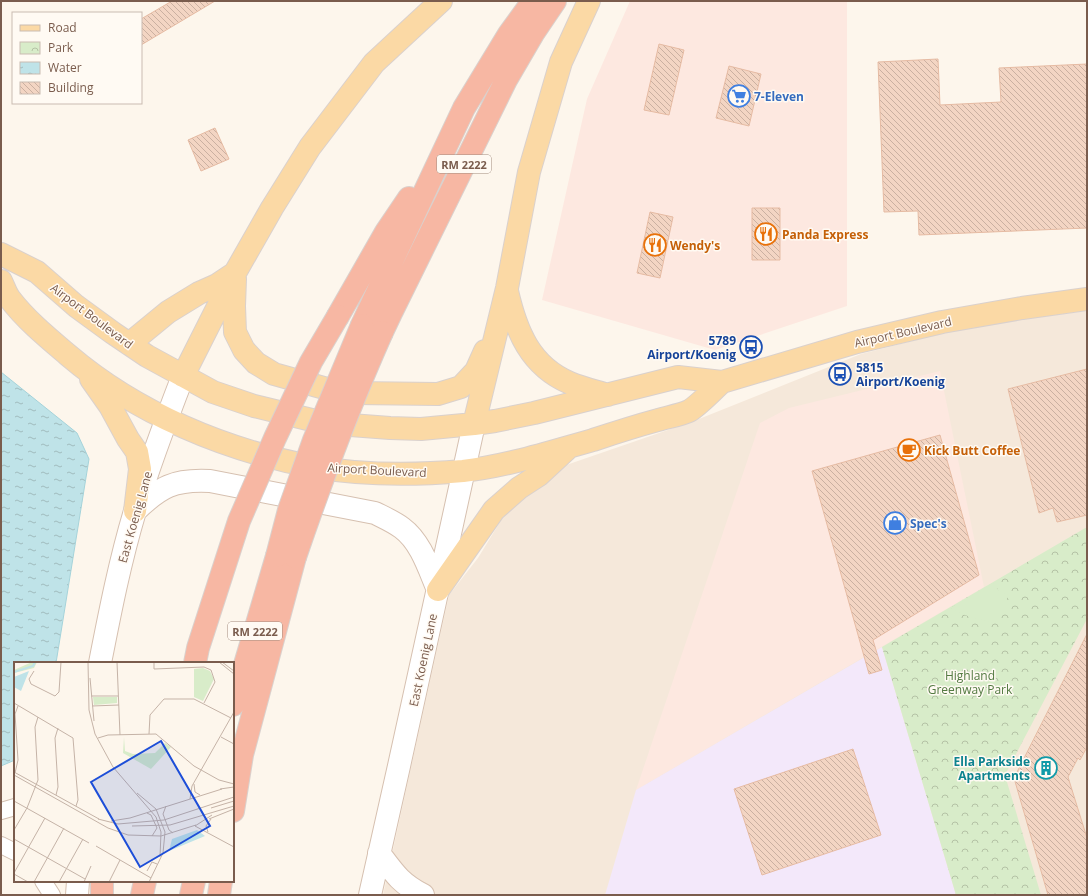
<svg xmlns="http://www.w3.org/2000/svg" width="1088" height="896" font-family="'Open Sans',sans-serif">
  <style>
    .residential { fill: #f5e8da }
    .commercial { fill: #fde8e0 }
    .education { fill: #f3e8fa }
    .park { fill: url(#park-crowns) }
    .garden { fill: #d8ecc9 }
    .water { fill: url(#water-ripples); stroke: #a5d3da }
    .building { fill: url(#building-back-hatch); stroke: #e6bba3 }
    .lines { fill: none; stroke-linecap: round; stroke-linejoin: round }
    .street-casing { stroke: #d1beb0; stroke-width: 18 }
    .secondary-casing { stroke: #d6c0b0; stroke-width: 24 }
    .primary-casing { stroke: #dad1cd; stroke-width: 24 }
    .highway-casing { stroke: #dad1cd; stroke-width: 24 }
    .street { stroke: #fff; stroke-width: 16 }
    .secondary { stroke: #fff; stroke-width: 22 }
    .primary { stroke: #fbd9a5; stroke-width: 22 }
    .highway { stroke: #f7b7a3; stroke-width: 22 }
    .highway-bridge-casing { stroke: #dad1cd; stroke-width: 24; stroke-linecap: butt }
    .highway-bridge { stroke: #f7b7a3; stroke-width: 22 }
    .labels { text-anchor: middle; dominant-baseline: central; stroke-width: 3; stroke-linejoin: round; paint-order: stroke }
    .shield { fill: #fffaf3; stroke: #a28b7f; stroke-width: 1 }
    .shield-label { font-size: 11px; font-weight: bold; fill: #7a5c4d }
    .shop-label { font-size: 12px; font-weight: bold; fill: #366cbe; stroke: #fffaf3; text-anchor: start }
    .food-label { font-size: 12px; font-weight: bold; fill: #c56008; stroke: #fffaf3; text-anchor: start }
    .street-label { font-size: 12px; fill: #7a5c4d; stroke: #fffaf3 }
    .transit-label { font-size: 12px; font-weight: bold; fill: #164399; stroke: #fffaf3; text-anchor: end }
    .park-label { font-size: 12px; fill: #537a41; stroke: #fffaf3 }
    .culture-label { font-size: 12px; font-weight: bold; fill: #0d838f; stroke: #fffaf3; text-anchor: end }
    .inset-river { fill: none; stroke: #bfe3e8; stroke-width: 2 }
    .inset-road { fill: none; stroke: #c5b3a7; stroke-width: 1 }
    .view { fill: #1d4ed8; fill-opacity: 0.15; stroke: #1d4ed8; stroke-width: 2 }
    .inset-edge { fill: none; stroke: #7a5c4d; stroke-width: 2 }
  </style>
  <defs>
    <pattern id="park-crowns" width="20" height="18" patternUnits="userSpaceOnUse"><rect width="20" height="18" fill="#d8ecc9"/><path d="M2 6a3 3 0 1 1 6 0M12 15a3 3 0 1 1 6 0" fill="none" stroke="#b4c2a5"/></pattern>
    <pattern id="water-ripples" width="26" height="14" patternUnits="userSpaceOnUse"><rect width="26" height="14" fill="#bfe3e8"/><path d="M2 4q2-2 4 0t4 0M15 11q2-2 4 0t4 0" fill="none" stroke="#a0bbbe"/></pattern>
    <pattern id="building-back-hatch" width="6" height="6" patternUnits="userSpaceOnUse"><rect width="6" height="6" fill="#f3d5c3"/><path d="M-1 5l2 2M0 0l6 6M5-1l2 2" fill="none" stroke="#cab0a1"/></pattern>
  </defs>
  <rect width="100%" height="100%" fill="#fdf6ec"/>
  <!-- residential -->
  <path class="residential" d="M1087,311V895H383L449,595L478,558L519,491L543,473L694,421L861,354L944,333L1024,319Z"/>
  <!-- commercial -->
  <path class="commercial" d="M630,1H847V306L715,350L542,300L587,99Z
    M940,371L984,587L636,790L760,423L789,408Z"/>
  <!-- education -->
  <path class="education" d="M882,647L956,895H605L636,790Z"/>
  <!-- park -->
  <path class="park" d="M1087,527V619L1006,773L1007,782L1041,895H956L882,647Z"/>
  <!-- garden -->
  <path class="garden" d="M993,583C998,590 1000,593 1009,595L995,622C980,620 964,616 950,608Z"/>
  <!-- water -->
  <path class="water" d="M1,372L77,433L89,459L56,663H15V760L1,766Z"/>
  <!-- building -->
  <path class="building" d="M172,1H215L141,45V19Z
    M659,44L684,50L669,115L644,110Z
    M938,59L940,105L1001,102L999,68L1087,64V228L919,235L918,211L884,212L878,62Z
    M729,66L761,74L749,126L716,118Z
    M215,128L229,159L201,171L188,140Z
    M752,208H780V260H752Z
    M650,212L673,217L660,278L637,273Z
    M1087,369V515L1057,522L1053,508L1039,513L1008,389Z
    M940,435L979,575L873,640L882,670L869,674L812,471Z
    M1087,634V747L1080,760L1078,758L1068,777L1087,838V895H1048L1014,778Z
    M853,749L881,835L762,875L734,789Z"/>
  <g class="lines">
    <!-- street casing -->
    <g class="street-casing">
      <path id="street" d="M1,811L15,807
        M1,845L15,852
        M43,881L52,895"/>
    </g>
    <!-- secondary casing -->
    <g class="secondary-casing">
      <path id="secondary" d="M135,511C160,487 174,479 210,481L375,513C385,518 394,522 402,528C421,542 429,569 438,590
        M100,663C110,612 120,561 135,511C149,465 166,420 183,376
        M379,853C394,873 400,883 423,895
        M77,895L78,881
        M370,895L399,766L474,424"/>
    </g>
    <!-- primary casing -->
    <g class="primary-casing">
      <path id="primary" d="M1,254L37,272L76,306L113,333L147,356L213,392L254,406L324,423L390,428L421,429L474,424L495,421L534,413L678,377L722,382L857,342L942,322L1022,308L1087,299
        M235,279L234,306L235,332L244,350L256,363L274,374L324,388L354,393L438,394L461,387L476,371L485,351
        M1,281C4,287 6,294 10,299C26,320 48,338 68,355C136,413 226,451 315,467C361,475 417,475 463,471C507,466 550,452 593,440C614,433 636,426 658,420C668,417 680,415 689,411C698,406 714,389 722,382
        M507,291C516,331 530,366 570,383C582,388 595,391 608,395
        M129,344L168,312L199,293L217,285L235,273
        M183,376L235,273L272,208L310,147L374,63L441,1
        M91,379L110,406L128,439L137,452L140,469L135,511
        M474,424L507,288L529,172L561,62L589,1
        M438,590L494,510L519,488L539,475L567,449"/>
    </g>
    <!-- highway casing -->
    <g class="highway-casing">
      <path id="highway" d="M338,316L386,232L409,198
        M362,325L464,108L509,34L533,1
        M382,332L391,313L506,80L534,32L555,1
        M233,705L277,556
        M233,811L242,755L295,557
        M102,881V895
        M142,895L145,881
        M191,895L194,881
        M219,895L221,881"/>
    </g>
    <!-- street -->
    <use href="#street" class="street"/>
    <!-- secondary -->
    <use href="#secondary" class="secondary"/>
    <!-- primary -->
    <use href="#primary" class="primary"/>
    <!-- highway -->
    <use href="#highway" class="highway"/>
    <!-- highway-bridge casing -->
    <g class="highway-bridge-casing">
      <path id="highway-bridge" d="M277,556L289,510L314,440L362,325
        M295,557C321,481 349,406 382,332
        M195,663L198,648L239,521L275,438L311,362L338,316"/>
    </g>
    <!-- highway-bridge -->
    <use href="#highway-bridge" class="highway-bridge"/>
  </g>
  <!-- icons -->
  <defs>
    <g id="supermarket-ring" transform="scale(1.15)"><circle r="9.5" fill="#fffaf3" stroke="#3f7fe0" stroke-width="1.5"/><path d="M-6-5.5h2.5l.6 2H6L4.5 2H-2.5L-4.4-4H-6ZM-1.5 3.2a1.3 1.3 0 1 0 .1 0ZM3 3.2a1.3 1.3 0 1 0 .1 0Z" fill="#3f7fe0"/></g>
    <g id="restaurant-ring" transform="scale(1.15)"><circle r="9.5" fill="#fffaf3" stroke="#e8710a" stroke-width="1.5"/><path d="M-5-6h1v4h1v-4h1v4h1v-4h1v5L-1.5 .5V6h-2V.5L-5-1ZM5-6V6H3V1.5H1.5Q1.5-4 5-6Z" fill="#e8710a"/></g>
    <g id="bus-ring" transform="scale(1.15)"><circle r="9.5" fill="#fffaf3" stroke="#1a4fb4" stroke-width="1.5"/><path d="M-5-6H5V4H4V6H2V4H-2V6H-4V4H-5ZM-3.5-4V0h7V-4ZM-3.5 1.2v1.5H-2V1.2ZM2 1.2v1.5H3.5V1.2Z" fill="#1a4fb4"/></g>
    <g id="cafe-ring" transform="scale(1.15)"><circle r="9.5" fill="#fffaf3" stroke="#e8710a" stroke-width="1.5"/><path d="M-5.5-4.5H6V0H3Q3 3.5 0 3.5H-2.5Q-5.5 3.5-5.5 0ZM3-3.2v2h1.7v-2ZM-6 4.5H4V6H-6Z" fill="#e8710a"/></g>
    <g id="shop-ring" transform="scale(1.15)"><circle r="9.5" fill="#fffaf3" stroke="#3f7fe0" stroke-width="1.5"/><path d="M-5-2.5h2.3a2.7 3.5 0 0 1 5.4 0H5L5.5 6h-11ZM-1.5-2.5h3a1.5 2.3 0 0 0-3 0Z" fill="#3f7fe0"/></g>
    <g id="building-ring" transform="scale(1.15)"><circle r="9.5" fill="#fffaf3" stroke="#0f9aa8" stroke-width="1.5"/><path d="M-4-6H4V6H1V3H-1V6H-4ZM-2.5-4.3h1.7v1.8h-1.7ZM.8-4.3h1.7v1.8H.8ZM-2.5-1h1.7V.8h-1.7ZM.8-1h1.7V.8H.8Z" fill="#0f9aa8"/></g>
  </defs>
  <g fill-rule="evenodd">
    <use href="#supermarket-ring" x="739" y="96"/>
    <use href="#restaurant-ring" x="766" y="234"/>
    <use href="#restaurant-ring" x="655" y="245"/>
    <use href="#bus-ring" x="751" y="347"/>
    <use href="#bus-ring" x="840" y="374"/>
    <use href="#cafe-ring" x="909" y="450"/>
    <use href="#shop-ring" x="895" y="523"/>
    <use href="#building-ring" x="1046" y="768"/>
  </g>
  <g class="labels">
    <!-- shield labels -->
    <g class="shield">
      <rect x="437" y="155" width="54" height="18" rx="3"/>
      <rect x="228" y="622" width="54" height="18" rx="3"/>
    </g>
    <g class="shield-label">
      <text x="464" y="164">RM 2222</text>
      <text x="255" y="631">RM 2222</text>
    </g>
    <!-- shop labels -->
    <g class="shop-label">
      <text x="754" y="96">7-Eleven</text>
      <text x="910" y="523">Spec's</text>
    </g>
    <!-- food labels -->
    <g class="food-label">
      <text x="782" y="234">Panda Express</text>
      <text x="670" y="245">Wendy's</text>
      <text x="924" y="450">Kick Butt Coffee</text>
    </g>
    <!-- street labels -->
    <g class="street-label">
      <text transform="translate(92 316) rotate(37)">Airport Boulevard</text>
      <text transform="translate(903 332) rotate(-13)">Airport Boulevard</text>
      <text transform="translate(377 470) rotate(3)">Airport Boulevard</text>
      <text transform="translate(135 517) rotate(-74)">East Koenig Lane</text>
      <text transform="translate(423 660) rotate(-78)">East Koenig Lane</text>
    </g>
    <!-- transit labels -->
    <g class="transit-label">
      <text x="736" y="340">5789<tspan x="736" dy="14">Airport/Koenig</tspan></text>
      <text x="856" y="367" text-anchor="start">5815<tspan x="856" dy="14">Airport/Koenig</tspan></text>
    </g>
    <!-- park labels -->
    <g class="park-label">
      <text x="970" y="675">Highland<tspan x="970" dy="14">Greenway Park</tspan></text>
    </g>
    <!-- culture labels -->
    <g class="culture-label">
      <text x="1030" y="761">Ella Parkside<tspan x="1030" dy="14">Apartments</tspan></text>
    </g>
  </g>
  <!-- overview -->
  <g transform="translate(14 662)">
    <rect width="220" height="220" fill="#fdf6ec"/>
    <path d="M18,0H23L20,6L0,11V8Z" fill="#d8ecc9"/>
    <path d="M189,6L196,9L200,17L189,39L180,35V7ZM79,35H103V41L80,43ZM110,75L111,89L119,92L141,91L151,81L157,85L137,107L109,91Z" fill="#d8ecc9"/>
    <path d="M15,9L7,29L0,25V15ZM183,168L191,174L155,189L158,177Z" fill="#bfe3e8"/>
    <path class="inset-river" d="M0,10L19,4L21,0"/>
    <path class="inset-road" d="M74,0L75,48L81,72L99,105L142,155L147,170L146,195M103,0L106,73M140,0V7L190,5L197,8L201,20L190,41M205,0L220,12M208,0L220,9M20,9L15,17L17,22L41,34L45,30L47,0M76,16L80,59M77,34H104M0,41L59,76L64,138L62,144M78,44L105,43M135,72L136,53L150,37H180L217,56M207,75L220,82M84,76L94,73L142,72L180,104L205,118L220,122M0,110L85,157M1,111L4,98L1,52L4,44M0,113L94,166L114,173L147,174L182,163M180,122L181,130L186,133M206,127L220,125M123,131L142,147L151,170L149,191L135,220M42,133L44,125L41,76L44,66M176,137L178,124L220,50M0,139L75,181M152,144L149,152L155,168L159,171M197,146L220,139M133,151L137,153L143,166L138,174M84,157L104,162L150,158L220,135M195,157L220,147M97,159L116,156L208,127M118,164L156,163L220,144M181,164L220,185M181,164L198,153M0,168L13,146L24,118L21,65L24,55M194,170L192,164L197,157M0,177L71,217M82,184L137,216M133,209L138,200L143,202M0,211L31,156M0,212L14,220M20,220L50,166M45,220L69,177M70,220L77,204M95,220L106,198"/>
    <path class="view" d="M147,79L196,164L126,205L77,120Z"/>
    <rect width="220" height="220" class="inset-edge"/>
  </g>
  <!-- border -->
  <rect width="1088" height="896" fill="none" stroke="#7a5c4d" stroke-width="4"/>
  <!-- legend -->
  <rect x="12" y="12" width="130" height="92" fill="#fffaf3" stroke="#cabbb1"/>
  <rect x="20" y="25" width="20" height="6" fill="#fbd9a5" stroke="#cabbb1"/>
  <text x="48" y="32" font-size="12" fill="#7a5c4d">Road</text>
  <rect x="20" y="42" width="20" height="12" fill="url(#park-crowns)" stroke="#cabbb1"/>
  <text x="48" y="52" font-size="12" fill="#7a5c4d">Park</text>
  <rect x="20" y="62" width="20" height="12" fill="url(#water-ripples)" stroke="#cabbb1"/>
  <text x="48" y="72" font-size="12" fill="#7a5c4d">Water</text>
  <rect x="20" y="82" width="20" height="12" fill="url(#building-back-hatch)" stroke="#cabbb1"/>
  <text x="48" y="92" font-size="12" fill="#7a5c4d">Building</text>
</svg>
